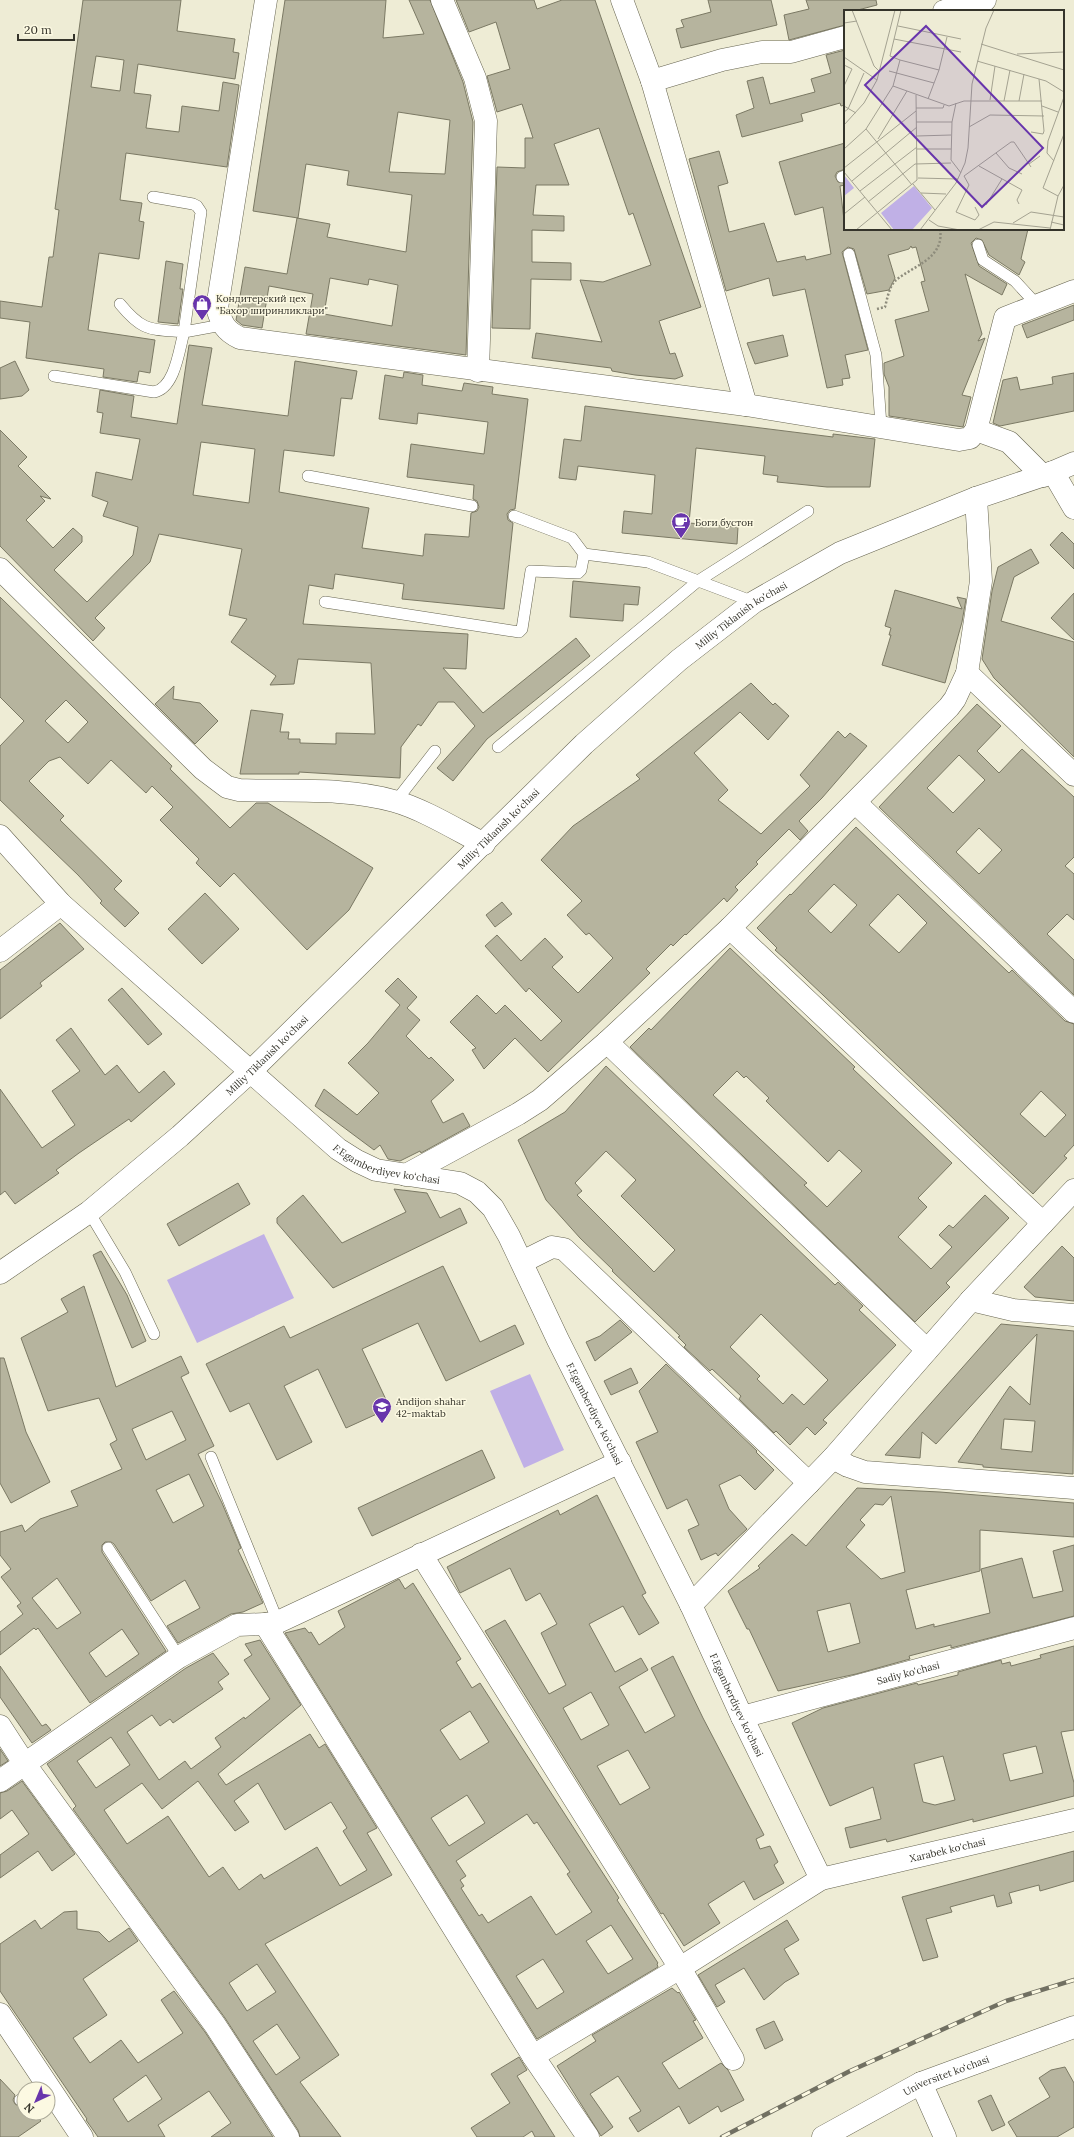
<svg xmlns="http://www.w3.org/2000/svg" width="1074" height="2137" font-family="Lora,serif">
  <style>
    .green { fill: #c0b0e6 }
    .building { fill: #b6b49e; stroke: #7b7964; fill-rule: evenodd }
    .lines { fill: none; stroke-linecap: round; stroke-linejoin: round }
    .service-casing { stroke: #676551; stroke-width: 12 }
    .minor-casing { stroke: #676551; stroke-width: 23 }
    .tertiary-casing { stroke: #676551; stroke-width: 23 }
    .secondary-casing { stroke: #676551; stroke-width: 23 }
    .path { stroke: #8e8c7c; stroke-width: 2.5; stroke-dasharray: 2 2; stroke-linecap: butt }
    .service { stroke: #fff; stroke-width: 11 }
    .minor { stroke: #fff; stroke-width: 22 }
    .tertiary { stroke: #fff; stroke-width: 22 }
    .secondary { stroke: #fff; stroke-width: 22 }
    .rail-casing { stroke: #717062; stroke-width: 4.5 }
    .rail { stroke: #fcf9e2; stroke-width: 3; stroke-dasharray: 9; stroke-linecap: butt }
    .labels { text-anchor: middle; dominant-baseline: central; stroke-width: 3; stroke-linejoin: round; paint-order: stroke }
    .poi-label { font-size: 10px; fill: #35342b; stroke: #fcf9e2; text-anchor: start }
    .street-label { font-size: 10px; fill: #35342b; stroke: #fcf9e2 }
    .inset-road { fill: none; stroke: #a4a291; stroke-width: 1 }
    .view { fill: #6835ac; fill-opacity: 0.15; stroke: #6835ac; stroke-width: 2 }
    .inset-edge { fill: none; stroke: #35342b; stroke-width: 2 }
  </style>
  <rect width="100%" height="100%" fill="#eeecd5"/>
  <!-- green -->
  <path class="green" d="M264,1234L294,1298L197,1343L167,1280Z
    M530,1374L564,1450L524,1468L490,1391Z"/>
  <!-- building -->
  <path class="building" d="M83,0H181L177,31L235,39L233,52L239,53L235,79L138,64L134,93L151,95L146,128L179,132L182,106L219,111L223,82L239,85L227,167L126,153L120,200L142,203L139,221L144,222L139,259L99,253L88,330L155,340L150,373L139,371L137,382L103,377L104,369L26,358L30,322L0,318V301L42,307L49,257H53L59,210L55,209ZM96,56L124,60L120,91L91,87Z
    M285,0H386L383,38L424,34L409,0H430L463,82L473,122L466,355L306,334L313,294L269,286L262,328L242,325L236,320L245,267L287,274L297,218L330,224L327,237L406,252L412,195L347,185L349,171L306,164L298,218L253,211ZM398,112L450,120L445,174L389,172ZM330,278L368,285L369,279L398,285L392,326L324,314Z
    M456,0H534L537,9L562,0H595L701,307L659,321L670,354L675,353L683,376L675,379L635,375L612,371L611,368L532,358L536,333L602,342L580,280L603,282L651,265L633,213L629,215L599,128L554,144L569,185H536L533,215L564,216V231L532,230V262L571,263V280L531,279L530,329L492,328L497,167L525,168V138H533L522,104L497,112L487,76L510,69L496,22L469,32Z
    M708,0H771L777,25L681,48L676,29L684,27L681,20L711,12Z
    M806,0H876L877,5L854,11H845V25L789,40L784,15L809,9Z
    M845,50V105L841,106L840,103L801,114L803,121L742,137L736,115L754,108L747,81L763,77L770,104L815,92L811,79L831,73L826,55Z
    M845,143V169L837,172L835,176L838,182L845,183V185L840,186L845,229H1028L1021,259L1025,262L1019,275L989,255L982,240L976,238L971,243L979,266L1007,284L1002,295L965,274L982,334L978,341L985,338L962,395L971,397L963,427L889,416V387L884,374V363L904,356L895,320L929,311L921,282L925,281L916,247L912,248L911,246L909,249L888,255L895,278L889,290L867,294L854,249L848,247L842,252L868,350L845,355L850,378L842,379L843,385L827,388L805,289L773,296L769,278L726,291L689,159L719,151L728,183L718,186L729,232L764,223L777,262L805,256L806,260L831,254L823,207L795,215L779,162Z
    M166,261L183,264L180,289H183L178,324L158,322Z
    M1074,305V320L1027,338L1022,325Z
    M783,335L788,356L755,364L747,343Z
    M189,345L212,348L202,405L288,416L295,361L357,371L352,399L341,398L334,456L284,450L279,492L369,508L362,548L423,556L425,534L469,537L471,513L477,511L479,507L477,501L473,499L474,485L407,477L411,444L484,454L488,422L418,413L417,424L379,419L385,375L403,378L404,372L423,375L422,385L462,391L464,383L493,387L492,394L528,399L515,509L510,510L507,514L508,520L513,523L504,609L402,599L404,584L335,574L333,589L309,585L303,624L468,634L466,669L443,668L483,713L576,638L590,656L487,739L453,781L437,768L475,726L454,702H438L421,726L418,724L401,747L400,778L299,772V774H240L251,710L283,714L280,732H289L288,739H300V743L336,744V733L375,734L371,663L298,659L294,684L270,685L276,676L231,642L247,619L229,615L242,549L159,534L150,562L95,618L105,628L93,641L0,546V430L27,457L18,466L51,499L40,496L45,501L26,520L53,548L73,528L82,536V542L54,570L87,602L133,555L138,527L103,516L108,502L92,496L96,472L132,480L140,439L100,433L103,413L97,412L100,390L134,396L131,417L177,424ZM201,442L255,449L249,503L193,495Z
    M15,361L29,390L22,396L0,399V368Z
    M1074,373V411L1000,426L993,423L1003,380L1017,377L1020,390L1053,384L1052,377Z
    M585,406L833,437V434L875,439L870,487H827L777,482L778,476L763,474L765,456L696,448L689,523L738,527L737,544L622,533L624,511L652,514L655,475L578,466L576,480L559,478L564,439L581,441Z
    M1062,532L1074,544V569L1050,545Z
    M1031,549L1039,563L1014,577L1001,621L1074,642V757L994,678L982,659L992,591L998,567Z
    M573,581L640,587L638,605L624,604L623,621L570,617Z
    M895,590L962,609L957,597L966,599L962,622L945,683L882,665L891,635H889L891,628L885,626Z
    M1074,593V640L1051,618Z
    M0,597L172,766L170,769L230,828L256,803H268L373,868L349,910L307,950L234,873L220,887L196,863L199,859L160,820L173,807L152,786L146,793L111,760L88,784L60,757L49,761L29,781L64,816L60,820L122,881L114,889L139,913L125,927L100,903L102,901L78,875L0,800V746L24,721L0,697ZM66,700L88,722L68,743L45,721Z
    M751,683L773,705L775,703L789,716L768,740L740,712L694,753L728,790L718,800L761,834L810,786L800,775L838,731L845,738L850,733L867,746L822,798L799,821L808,831L800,840L789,829L756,862L758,864L735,887L738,890L727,902L724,898L686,935L685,934L673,946L671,944L646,969L650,973L548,1072L515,1038L484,1069L472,1050L476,1048L450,1022L477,995L496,1014L505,1005L541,1041L562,1021L529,988L526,992L485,946L497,935L521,961L545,938L563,957L552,967L578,993L613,958L589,933L586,935L567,915L582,901L541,860L573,826L640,779L636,775Z
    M174,686L173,699L200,703L218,721L195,744L155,704Z
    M977,704L1001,726L977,751L999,773L1022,749L1074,797V857L1065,866L1074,874V920L1067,914L1047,934L1074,960V995L879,807ZM959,755L985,780L953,813L927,788ZM979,828L1002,850L979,874L956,852Z
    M856,827L1009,973L1012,970L1065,1021L1074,1024V1145L1064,1156L1067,1158L1033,1194L785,959L775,950L777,948L757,928L790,894L791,895ZM834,884L857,905L831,933L808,911ZM898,894L927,923L899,953L869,925ZM1041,1091L1066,1115L1045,1137L1020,1114Z
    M205,893L239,929L202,964L168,929Z
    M502,902L512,914L495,927L486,915Z
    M60,923L84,949L40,983L42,986L0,1019V970Z
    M730,948L855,1067L853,1069L952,1163L918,1198L927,1207L898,1237L931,1269L952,1247L939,1235L949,1225L953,1228L985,1195L1009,1218L946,1283L950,1287L915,1322L630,1047L649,1028L651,1030ZM737,1071L744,1078L746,1076L769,1098L766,1101L828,1162L839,1150L862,1171L827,1207L804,1185L807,1183L713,1095Z
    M398,978L417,997L407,1008L420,1020L406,1036L429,1059L431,1057L454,1080L431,1101L443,1123L463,1113L470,1126L421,1153L420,1151L400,1161L388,1159L380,1145L374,1150L315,1106L324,1089L357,1115L379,1093L348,1063L368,1043L400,1005L385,991Z
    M122,988L162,1034L148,1045L108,1000Z
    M71,1028L105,1075L117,1065L139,1093L164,1071L175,1084L131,1122L129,1119L79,1153L56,1170L59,1173L15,1204L5,1191L0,1195V1089L42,1148L75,1125L52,1091L80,1071L56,1040Z
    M606,1066L835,1285L838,1282L863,1306L859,1310L896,1345L823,1420L827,1423L815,1435L807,1427L790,1445L776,1431L774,1433L739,1399L741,1396L712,1369L710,1371L684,1347L686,1345L678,1337L680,1336L612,1271L613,1270L580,1238L546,1200L518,1140L565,1112ZM606,1151L636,1180L621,1196L675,1250L654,1272L577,1195L582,1191L575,1183ZM761,1314L828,1380L804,1405L792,1394L783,1404L757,1379L760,1376L730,1347Z
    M238,1183L250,1204L179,1246L167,1224Z
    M394,1189L427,1193L440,1218L460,1208L467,1223L333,1288L277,1223V1218L303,1195L342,1243L406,1212Z
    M1062,1246L1074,1258V1301L1035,1297L1024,1287Z
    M101,1251L127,1295L146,1341L132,1348L93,1255Z
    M443,1266L480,1342L515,1325L524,1344L446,1381L418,1323L362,1349L390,1408L346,1428L318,1369L284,1386L312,1442L277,1460L249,1403L230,1412L206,1364L284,1326L290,1338Z
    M84,1286L116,1387L181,1356L189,1373L181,1377L214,1446L198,1454L222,1503L241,1548L238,1550L263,1603L243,1612L231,1614L178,1643L167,1626L200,1608L185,1580L151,1601L114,1544L111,1542H105L102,1545V1552L166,1651L90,1703L38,1628L36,1630L34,1628L0,1655V1632L23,1614L17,1606L21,1603L1,1577L11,1569L0,1555V1532L22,1525L25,1532L40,1519L78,1506L71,1491L122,1469L110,1444L117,1440L99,1398L48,1411L21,1338L68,1312L61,1299ZM172,1411L186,1440L146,1460L132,1429ZM189,1474L204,1506L173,1523L156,1490ZM57,1578L81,1613L57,1629L32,1598ZM122,1629L139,1654L106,1677L89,1653Z
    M620,1320L632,1332L595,1361L586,1342L600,1336Z
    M1001,1324L1074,1331L1073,1474L983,1467V1465L958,1462L1010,1386L1030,1405L1037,1334L936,1444L922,1432L920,1458L885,1455ZM1004,1419L1035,1421L1032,1452L1001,1449Z
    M0,1358H4L26,1432L50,1482L11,1503L0,1483Z
    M666,1364L757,1451L756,1452L774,1470L755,1490L740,1475L719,1485L729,1509L747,1529L718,1556L716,1553L701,1560L688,1530L699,1525L687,1499L667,1509L636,1442L658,1432L639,1391Z
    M631,1368L638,1383L611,1395L604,1381Z
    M482,1450L495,1478L372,1536L358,1508Z
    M857,1488L940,1492L1074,1503V1537L980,1530V1571L906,1590L916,1629L934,1624V1627L990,1613L981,1569L1022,1558L1033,1598L1063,1591L1053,1551L1074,1545V1616L951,1648V1645L909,1656L910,1659L856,1674L778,1691L749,1629H747L728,1591L760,1568L758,1566L792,1534L806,1546ZM891,1496L905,1572L881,1579L846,1547L865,1525L860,1520L875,1504L883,1505ZM850,1603L860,1643L828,1652L817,1611Z
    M597,1495L646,1593L642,1595L659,1623L639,1635L623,1606L589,1624L615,1672L641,1658L648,1670L619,1687L645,1733L675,1716L651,1668L673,1656L703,1718L764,1835L756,1839L760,1849L770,1846L778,1862L774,1865L784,1883L754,1900L744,1881L708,1904L720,1923L684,1946L663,1913L661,1914L485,1631L505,1620L549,1694L566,1685L541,1633L557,1624L540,1593L526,1601L510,1568L460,1593L447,1567L558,1510L560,1515ZM591,1692L609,1725L581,1740L563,1708ZM628,1750L650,1788L620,1805L597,1766Z
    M399,1579L405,1589L413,1583L461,1659L456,1662L472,1688L480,1683L619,1898L617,1900L658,1963L657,1964L658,1967L537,2039L285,1633L305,1628L309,1633L311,1632L319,1645L345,1627L338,1611ZM470,1711L489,1742L460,1760L440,1730ZM467,1795L485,1823L449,1846L431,1818ZM527,1814L534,1824L537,1822L570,1872L567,1874L592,1912L556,1935L531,1896L488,1923L482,1914L479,1916L461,1888L464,1886L460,1880L466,1876L456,1861ZM611,1925L633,1959L608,1974L586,1941ZM543,1959L564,1992L537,2009L516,1976Z
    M260,1640L301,1705L218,1774L226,1785L310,1734L319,1748L325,1744L377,1828L367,1833L392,1875L265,1944L339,2055L300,2082L341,2137H300L298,2130L225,2018L73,1809L76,1806L47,1764L186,1668L213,1653L229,1674L218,1682L223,1689L173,1723L170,1719L160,1726L152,1715L127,1732L159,1780L185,1761L191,1769L221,1747L215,1738L244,1717L245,1719L270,1699L244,1660L252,1655L245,1644ZM111,1737L130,1765L96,1788L77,1761ZM198,1781L235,1831L249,1822L234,1801L258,1783L285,1830L331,1802L347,1828L343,1831L367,1870L340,1886L317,1847L264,1879L261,1874L239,1890L223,1867L209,1877L168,1816L127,1844L104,1810L142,1783L162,1809ZM257,1964L276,1992L247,2011L229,1983ZM277,2024L300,2058L276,2075L253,2041Z
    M1074,1646V1730L1061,1732L1074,1783V1796L973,1822V1819L887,1842L886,1839L850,1848L845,1828L881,1819L873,1787L830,1806L792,1723L823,1708L917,1683L918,1685L958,1675V1672L1001,1660L1002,1664L1010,1662L1011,1666L1041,1658L1040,1655ZM1036,1746L1043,1773L1010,1781L1003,1754ZM943,1756L955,1800L935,1805L923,1802L914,1764Z
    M0,1666L42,1726L46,1724L51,1730L32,1743L0,1697Z
    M0,1749L8,1761L0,1766Z
    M22,1781L75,1854L52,1871L38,1851L0,1878V1855L29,1834L12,1810L0,1819V1793L7,1791Z
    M1074,1851V1881L1040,1891L1039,1885L1009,1893L1012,1903L997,1907L994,1895L950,1907L952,1912L926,1919L938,1957L923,1961L902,1897Z
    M77,1911V1929L99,1932L109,1942L129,1928L138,1941L83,1979L107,2015L73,2038L90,2063L121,2040L138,2063L183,2033L161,2000L174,1991L205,2032L273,2137H211L231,2123L209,2091L158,2125L165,2137H98L86,2120L87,2119L0,1991V1944L35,1920L41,1929L64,1912ZM146,2075L162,2099L128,2122L113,2099Z
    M787,1920L799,1940L784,1949L799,1974L785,1982L764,2000L744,1968L715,1985L725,2002L717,2007L698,1975Z
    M672,1988L678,1993L679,1992L696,2020L693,2021L703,2038L662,2063L679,2089L721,2063L728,2070L744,2100L721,2112L718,2106L689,2124L679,2106L638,2132L629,2118L641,2111L618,2076L590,2094L613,2127L601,2136L557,2066L596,2041L592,2035Z
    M774,2021L783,2040L765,2049L756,2029Z
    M519,2057L527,2070L517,2076L555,2137H535L532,2131L523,2137H477L471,2128L510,2103L491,2074Z
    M1065,2067L1074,2083V2127L1057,2137H1017L1008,2122L1050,2097L1039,2078L1051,2070Z
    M0,2079L15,2095L13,2100L15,2104L20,2107L24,2106V2113H33L41,2121L18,2137H0Z
    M991,2095L1005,2125L992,2131L978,2101Z"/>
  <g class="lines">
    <!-- service casing -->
    <g class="service-casing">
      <path id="service" d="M842,177L845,176
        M978,245L983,260L1015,281L1038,306
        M849,254L876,355L881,426
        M120,304C143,332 150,329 184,332L201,212L197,206L193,204L153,197
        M54,376L154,392C175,388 179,350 184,332L222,325
        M308,476L472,506
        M514,516L572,538L584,554
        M325,602L519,632L522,629L531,571L578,573L581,570L584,554L648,562L754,602
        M498,747L698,581L808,511
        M396,801L435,751
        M89,1212L125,1272L154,1334
        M211,1457L278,1622
        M108,1548L179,1657
        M20,2100L24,2097"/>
    </g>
    <!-- minor casing -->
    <g class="minor-casing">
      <g id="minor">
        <path d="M266,0L217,308C222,324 225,331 240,338L746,405L959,440L970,438L976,430L1005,318L1074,291"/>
        <path d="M442,0L475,78L486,121L478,371"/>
        <path d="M622,0L652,81L746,405"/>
        <path d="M944,11L985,0"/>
        <path d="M652,81L722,60L762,52H791L845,37"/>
        <path d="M976,430L1009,442L1043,476"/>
        <path d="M1053,472L1074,508"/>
        <path d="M0,569L203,769L227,787L239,790C290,792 344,787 394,801C423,809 457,830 484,844"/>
        <path d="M967,673L1074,775"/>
        <path d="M856,803L1074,1012"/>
        <path id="s1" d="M0,836L61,904L338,1149L357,1161L376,1170L460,1183L477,1192L493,1208L509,1236L558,1340L691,1605L742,1717L821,1879"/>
        <path d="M730,928L1043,1223"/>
        <path d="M0,951L61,904"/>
        <path d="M607,1042L927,1350"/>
        <path d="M406,1175L518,1114L540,1100L607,1042L730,928L949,707L955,699L967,673L981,581L976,498"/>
        <path d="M522,1262L552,1247L564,1249L809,1483"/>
        <path d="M971,1300L1013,1310L1074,1315"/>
        <path d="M833,1458L848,1466L865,1472L1074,1488"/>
        <path id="s2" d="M620,1462L278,1622L265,1624L533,2056L680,1968L821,1879L1074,1820"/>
        <path d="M421,1554L680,1968L733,2059"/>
        <path d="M691,1605L833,1458L971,1300L1074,1190"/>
        <path id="s3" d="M742,1717L1074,1628"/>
        <path d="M0,1726L24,1763L215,2025L288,2137"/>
        <path d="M0,1781L179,1657L237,1625L265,1624"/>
        <path d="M0,2014L82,2137"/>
        <path d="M533,2056L588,2137"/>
      </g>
    </g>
    <!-- tertiary casing -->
    <g class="tertiary-casing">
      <path id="tertiary" d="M921,2083L945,2137"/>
    </g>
    <!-- secondary casing -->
    <g class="secondary-casing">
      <g id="secondary">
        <path id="s4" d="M0,1273L89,1212L180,1136L250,1072L584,744L679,660L754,602L840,553L976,498L1053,472L1074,463"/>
        <path id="s5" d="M823,2137L921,2083L1074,2027"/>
      </g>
    </g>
    <!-- path -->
    <path class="path" d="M877,309L885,307C887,300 889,287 895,281C912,266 945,259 940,229"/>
    <!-- service -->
    <use href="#service" class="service"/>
    <!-- minor -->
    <use href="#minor" class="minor"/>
    <!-- tertiary -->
    <use href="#tertiary" class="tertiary"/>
    <!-- secondary -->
    <use href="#secondary" class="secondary"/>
    <!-- rail casing -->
    <g class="rail-casing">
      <path id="rail" d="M722,2137L850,2071L1006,2001L1074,1980"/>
    </g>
    <!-- rail -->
    <use href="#rail" class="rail"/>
  </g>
  <!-- icons -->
  <defs>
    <g id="shop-pin" transform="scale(1)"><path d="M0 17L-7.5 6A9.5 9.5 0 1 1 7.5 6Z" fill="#6835ac" stroke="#fcf9e2"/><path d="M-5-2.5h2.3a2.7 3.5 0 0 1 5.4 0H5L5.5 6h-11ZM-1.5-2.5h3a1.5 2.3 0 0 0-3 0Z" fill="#fff"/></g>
    <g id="cafe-pin" transform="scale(1)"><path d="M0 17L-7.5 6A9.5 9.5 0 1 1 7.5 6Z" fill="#6835ac" stroke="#fcf9e2"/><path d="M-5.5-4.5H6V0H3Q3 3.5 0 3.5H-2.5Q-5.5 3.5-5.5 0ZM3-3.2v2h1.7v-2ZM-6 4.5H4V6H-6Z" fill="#fff"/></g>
    <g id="school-pin" transform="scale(1)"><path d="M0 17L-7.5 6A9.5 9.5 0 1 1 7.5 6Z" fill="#6835ac" stroke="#fcf9e2"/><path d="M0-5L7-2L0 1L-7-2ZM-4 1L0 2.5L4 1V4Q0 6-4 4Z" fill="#fff"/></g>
  </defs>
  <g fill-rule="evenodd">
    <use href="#shop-pin" x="202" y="304"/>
    <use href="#cafe-pin" x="681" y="522"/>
    <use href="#school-pin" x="382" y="1407"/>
  </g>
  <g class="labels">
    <!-- poi labels -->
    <g class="poi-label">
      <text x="216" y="298">Кондитерский цех<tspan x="216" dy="12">"Бахор ширинликлари"</tspan></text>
      <text x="695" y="522">Боги бустон</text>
      <text x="396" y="1401">Andijon shahar<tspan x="396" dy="12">42-maktab</tspan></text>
    </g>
    <!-- street labels -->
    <g class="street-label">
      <text stroke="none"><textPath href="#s4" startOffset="993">Milliy Tiklanish ko'chasi</textPath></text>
      <text stroke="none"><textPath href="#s4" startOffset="669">Milliy Tiklanish ko'chasi</textPath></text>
      <text stroke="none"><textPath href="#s4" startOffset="345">Milliy Tiklanish ko'chasi</textPath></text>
      <text stroke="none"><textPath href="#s1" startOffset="513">F.Egamberdiyev kо‘chasi</textPath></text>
      <text stroke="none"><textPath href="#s1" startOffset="861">F.Egamberdiyev kо‘chasi</textPath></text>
      <text stroke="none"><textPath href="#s3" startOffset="172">Sadiy ko'chasi</textPath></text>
      <text stroke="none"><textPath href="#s1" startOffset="1185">F.Egamberdiyev kо‘chasi</textPath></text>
      <text stroke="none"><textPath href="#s2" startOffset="1367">Xarabek ko'chasi</textPath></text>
      <text stroke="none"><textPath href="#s5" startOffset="138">Universitet kо‘chasi</textPath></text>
    </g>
  </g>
  <!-- overview -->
  <g transform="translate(844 10)">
    <rect width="220" height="220" fill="#eeecd5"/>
    <path d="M0,165L10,178L0,186ZM70,176L88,198L68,220H50L37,203Z" fill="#c0b0e6"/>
    <path class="inset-road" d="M8,0L30,56L35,61M0,13L13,11M54,16L117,29M50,29L117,42M137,34L220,60M173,44L220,42M0,47L33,70M56,50L46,46L57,0M133,51L202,71L220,82M0,55L8,59L0,76M95,60L103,27M45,61L90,73M49,76L105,96L120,91H198M146,90L151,56M160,91L166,60M175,91L180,64M112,93L108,112L107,150L117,163M0,96L12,103M198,96L214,102M72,98H99L100,95M0,102L4,99L20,63M72,112H108M0,115L20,93L33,70L51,0M125,117L146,105L200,106M22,119L68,175M187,122L199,124L200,121L195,69M73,126L107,125M34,129L63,81M0,139L22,119L49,76L56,50L95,60L84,89M73,139H107M152,143L165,158L178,164M210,151L203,143L204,131L220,87M185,154L196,146M135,156L178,180L173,190L175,194M0,158L72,101M0,162L48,220M74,168L114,169M8,171L73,117M69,174L91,200M16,181L73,137M77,183L102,184M214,186L199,178L220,124M24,192L71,154L107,153M142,195L158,169M131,197L135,205L131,210L112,202L125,175L120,166L167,132H170L187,157M0,204L21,187M85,210L94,216L116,220M207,212L220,215M169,213L187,202L220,207M12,220L73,170L72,85M76,220L112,173L121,153L124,138L128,74L142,18L150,0M134,220L150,212L206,218M206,220L214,186L220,175"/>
    <path class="view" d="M82,16L199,138L138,197L21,75Z"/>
    <rect width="220" height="220" class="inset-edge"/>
  </g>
  <!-- north arrow -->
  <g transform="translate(36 2101) rotate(224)"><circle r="19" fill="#fcf9e2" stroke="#acaa99"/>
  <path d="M0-3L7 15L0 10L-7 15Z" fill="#6835ac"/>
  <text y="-6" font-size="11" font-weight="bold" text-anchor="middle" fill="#35342b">N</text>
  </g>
  <!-- scale -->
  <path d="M18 34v6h56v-6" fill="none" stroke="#35342b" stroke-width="2"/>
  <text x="24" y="34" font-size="12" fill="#35342b" stroke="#fcf9e2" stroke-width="3" paint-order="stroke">20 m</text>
</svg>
